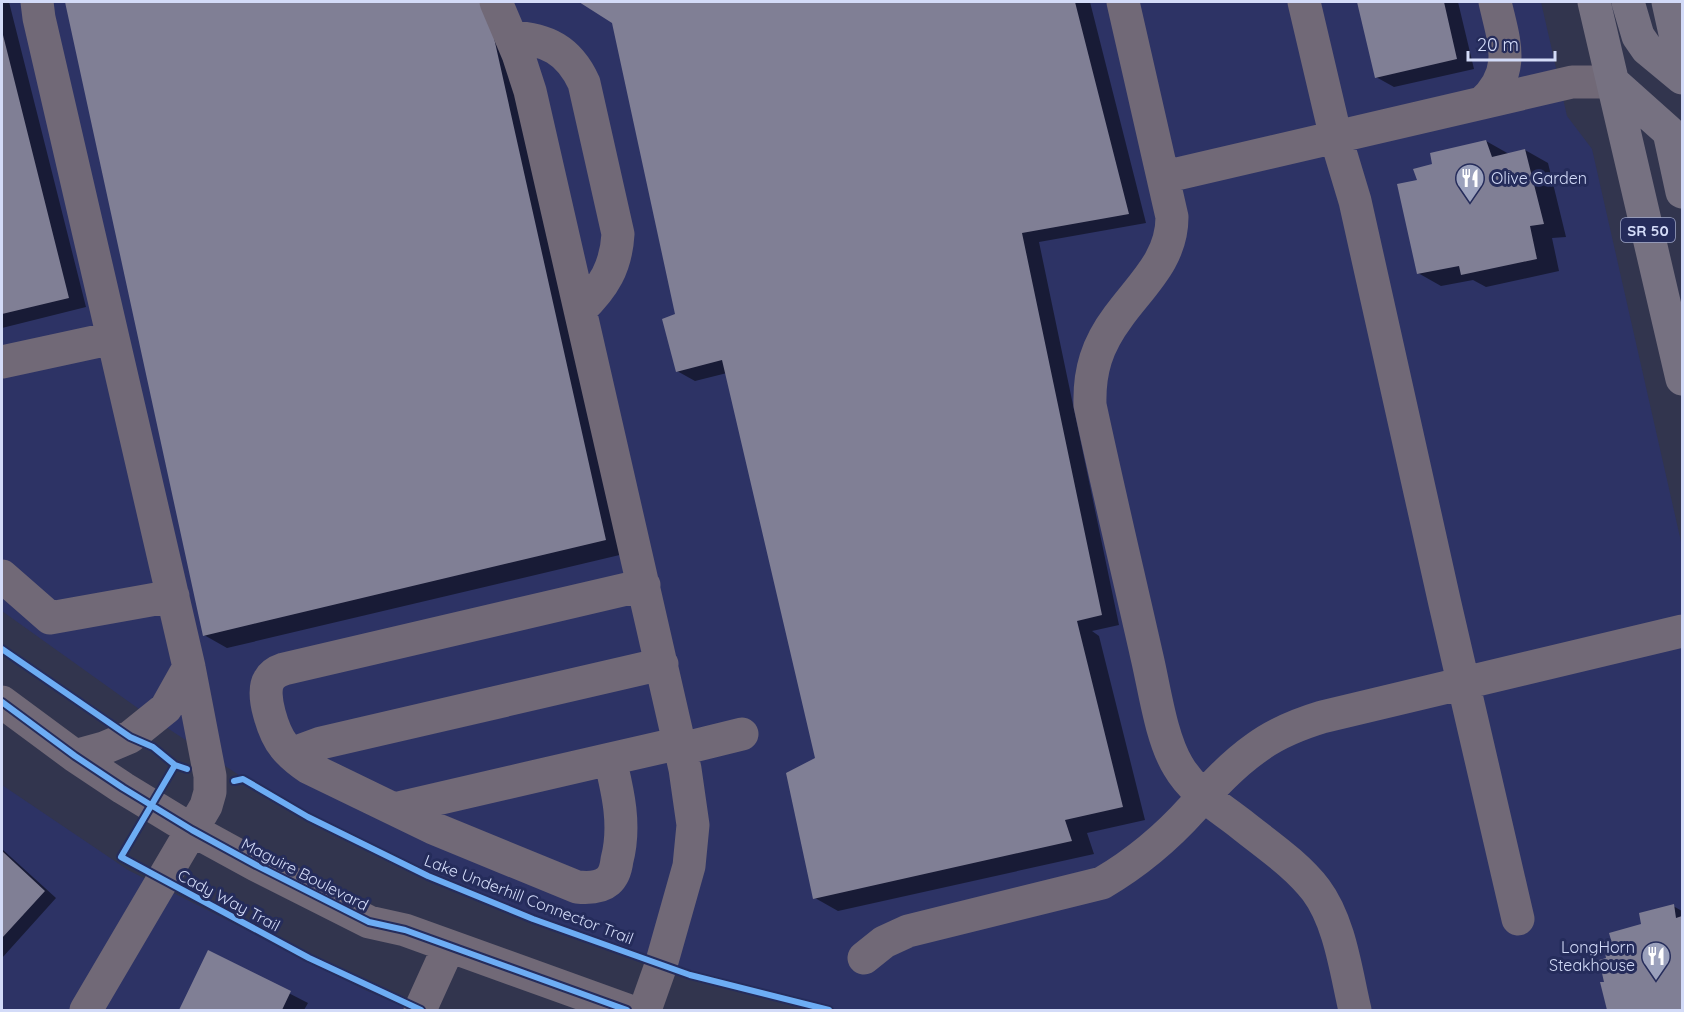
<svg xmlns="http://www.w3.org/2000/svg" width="1684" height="1012" font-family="Quicksand,sans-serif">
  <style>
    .built { fill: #2d3365 }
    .shadow { fill: #0007 }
    .building { fill: #807f95 }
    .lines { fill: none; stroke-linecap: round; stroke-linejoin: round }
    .minor { stroke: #716977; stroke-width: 33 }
    .highway { stroke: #767181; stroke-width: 33 }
    .cycleway-casing { stroke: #252c5b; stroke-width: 10 }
    .cycleway { stroke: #6dadf4; stroke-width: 6 }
    .labels { text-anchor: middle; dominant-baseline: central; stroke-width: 6; stroke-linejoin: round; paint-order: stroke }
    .shield { fill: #252c5b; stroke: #9fa6c9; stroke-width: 1.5 }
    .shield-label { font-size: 15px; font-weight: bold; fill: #d3dbf8 }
    .poi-label { font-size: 16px; fill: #d3dbf8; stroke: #252c5b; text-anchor: start }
    .street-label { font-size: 16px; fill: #d3dbf8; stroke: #252c5b }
  </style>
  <rect width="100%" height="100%" fill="#32354e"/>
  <!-- built -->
  <path class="built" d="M2,2H1541L1567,116L1592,149L1682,546V1010H829L776,998L665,964L565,929L472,891L346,834L245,779L146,714L2,611Z
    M2,785L128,870L365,990L413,1010H2Z"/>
  <!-- shadow -->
  <path class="shadow" d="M2,2H9L86,307L2,328Z
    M66,2H505L628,553L227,648L204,635Z
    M582,2H1090L1146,223L1039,242L1119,625L1092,631L1099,636L1145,820L1087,833L1094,854L838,911L815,898L817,758L727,373L695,381L677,371L676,315L614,22Z
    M1359,2H1458L1474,69L1394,87L1376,77Z
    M1486,141L1509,154L1525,150L1548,163L1566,237L1552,238L1559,271L1486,287L1473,280L1441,286L1418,273V182L1433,165Z
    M2,849L56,898L2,958Z
    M1673,906L1682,911V1010H1609L1602,984L1606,983L1643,925Z
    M209,952L308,1003L304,1010H181Z"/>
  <!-- building -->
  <path class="building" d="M65,2H486L606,540L203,636Z
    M579,2H1075L1129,214L1022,233L1102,615L1077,621L1123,807L1065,820L1072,841L813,899L786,773L815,758L722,360L676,372L662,319L675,314L612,23Z
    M1357,2H1444L1457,59L1375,78Z
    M2,31L69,298L2,314Z
    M1486,140L1492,157L1525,149L1544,224L1530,226L1537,259L1461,275L1459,266L1417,274L1397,184L1417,180L1413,169L1432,164L1430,153Z
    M2,851L45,891L2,938Z
    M1674,904L1676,918L1682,916V1010H1607L1600,982H1604L1599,960L1606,958L1603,942L1611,940L1609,933L1641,924L1639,913Z
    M208,950L291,991L282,1010H179Z"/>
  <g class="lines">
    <!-- minor -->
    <path class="minor" d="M37,2L39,18L189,667L210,776V792L206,806L86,1010
      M496,2L518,54L530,91L685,769L693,825L689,866L661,965L645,1010
      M1123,2L1172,217C1172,260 1141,285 1118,317C1097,345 1089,371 1090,405C1108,489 1128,573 1147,657C1155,691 1161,738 1178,766C1193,792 1218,806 1241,824C1267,845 1296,864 1316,890C1340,922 1346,972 1355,1010
      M1304,2L1336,138L1355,201L1445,604L1518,919
      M511,37C547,39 569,50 584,83L618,234C616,267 604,287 580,310
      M1482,103C1517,71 1504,42 1495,2
      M1164,177L1572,82H1613
      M2,362L113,338
      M2,576L50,618L173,596
      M644,585L284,669C278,671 272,674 269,680C260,694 274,734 284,746C291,755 300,762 309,768L433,828L577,887C587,888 600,888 608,881C614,876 616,868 617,860C626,826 618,792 610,759L680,743
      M2,702L75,756L123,788L192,830L256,865L369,922L405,930L627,1010
      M681,749L742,734
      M293,755L302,750L321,743L662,664
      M75,756L104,748L130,737L166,708L189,667
      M394,809L610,759
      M864,958L884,942L908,931L1102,883C1136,863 1167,837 1193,808C1213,786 1232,765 1256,748C1276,733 1299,724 1322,717L1682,631
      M420,1010L449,946"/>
    <!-- highway -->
    <path class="highway" d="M1594,2L1682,379
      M1628,2L1638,36L1647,49L1682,78
      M1668,2L1682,65
      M1613,82L1669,132L1682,192"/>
    <!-- cycleway casing -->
    <g class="cycleway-casing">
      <path id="cycleway" d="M2,649L130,737L153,747L175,765L187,769
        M2,702L75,756L123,788L192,830L256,865L369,922L405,930L627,1010
        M175,765L121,857L309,958L421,1010
        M234,781L243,779L308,817L428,876L533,919L690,975L829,1010"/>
    </g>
    <!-- cycleway -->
    <use href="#cycleway" class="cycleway"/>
  </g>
  <!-- icons -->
  <defs>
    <g id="restaurant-pin" transform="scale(1.5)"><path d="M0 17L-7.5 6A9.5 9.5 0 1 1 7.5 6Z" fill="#9ba1bc" stroke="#252c5b"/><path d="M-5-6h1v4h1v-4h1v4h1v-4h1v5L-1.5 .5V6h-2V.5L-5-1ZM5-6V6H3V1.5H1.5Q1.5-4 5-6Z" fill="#fff"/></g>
  </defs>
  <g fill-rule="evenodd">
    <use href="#restaurant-pin" x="1470" y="178"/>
    <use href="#restaurant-pin" x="1656" y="956"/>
  </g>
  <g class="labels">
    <!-- shield labels -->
    <rect class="shield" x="1621" y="218" width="54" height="24" rx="4.5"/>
    <g class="shield-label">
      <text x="1648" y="230">SR 50</text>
    </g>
    <!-- poi labels -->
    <g class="poi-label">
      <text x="1491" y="178">Olive Garden</text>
      <text x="1635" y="947" text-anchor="end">LongHorn<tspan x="1635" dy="18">Steakhouse</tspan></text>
    </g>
    <!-- street labels -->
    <g class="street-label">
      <text transform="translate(305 874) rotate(27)">Maguire Boulevard</text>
      <text transform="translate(529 899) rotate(21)">Lake Underhill Connector Trail</text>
      <text transform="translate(229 900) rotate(28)">Cady Way Trail</text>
    </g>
  </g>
  <!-- border -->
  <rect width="1684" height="1012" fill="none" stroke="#d3dbf8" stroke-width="6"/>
  <!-- scale -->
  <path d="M1468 51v9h87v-9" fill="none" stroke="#d3dbf8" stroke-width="3"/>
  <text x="1477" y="51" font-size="18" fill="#d3dbf8" stroke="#252c5b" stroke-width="4.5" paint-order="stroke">20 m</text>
</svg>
